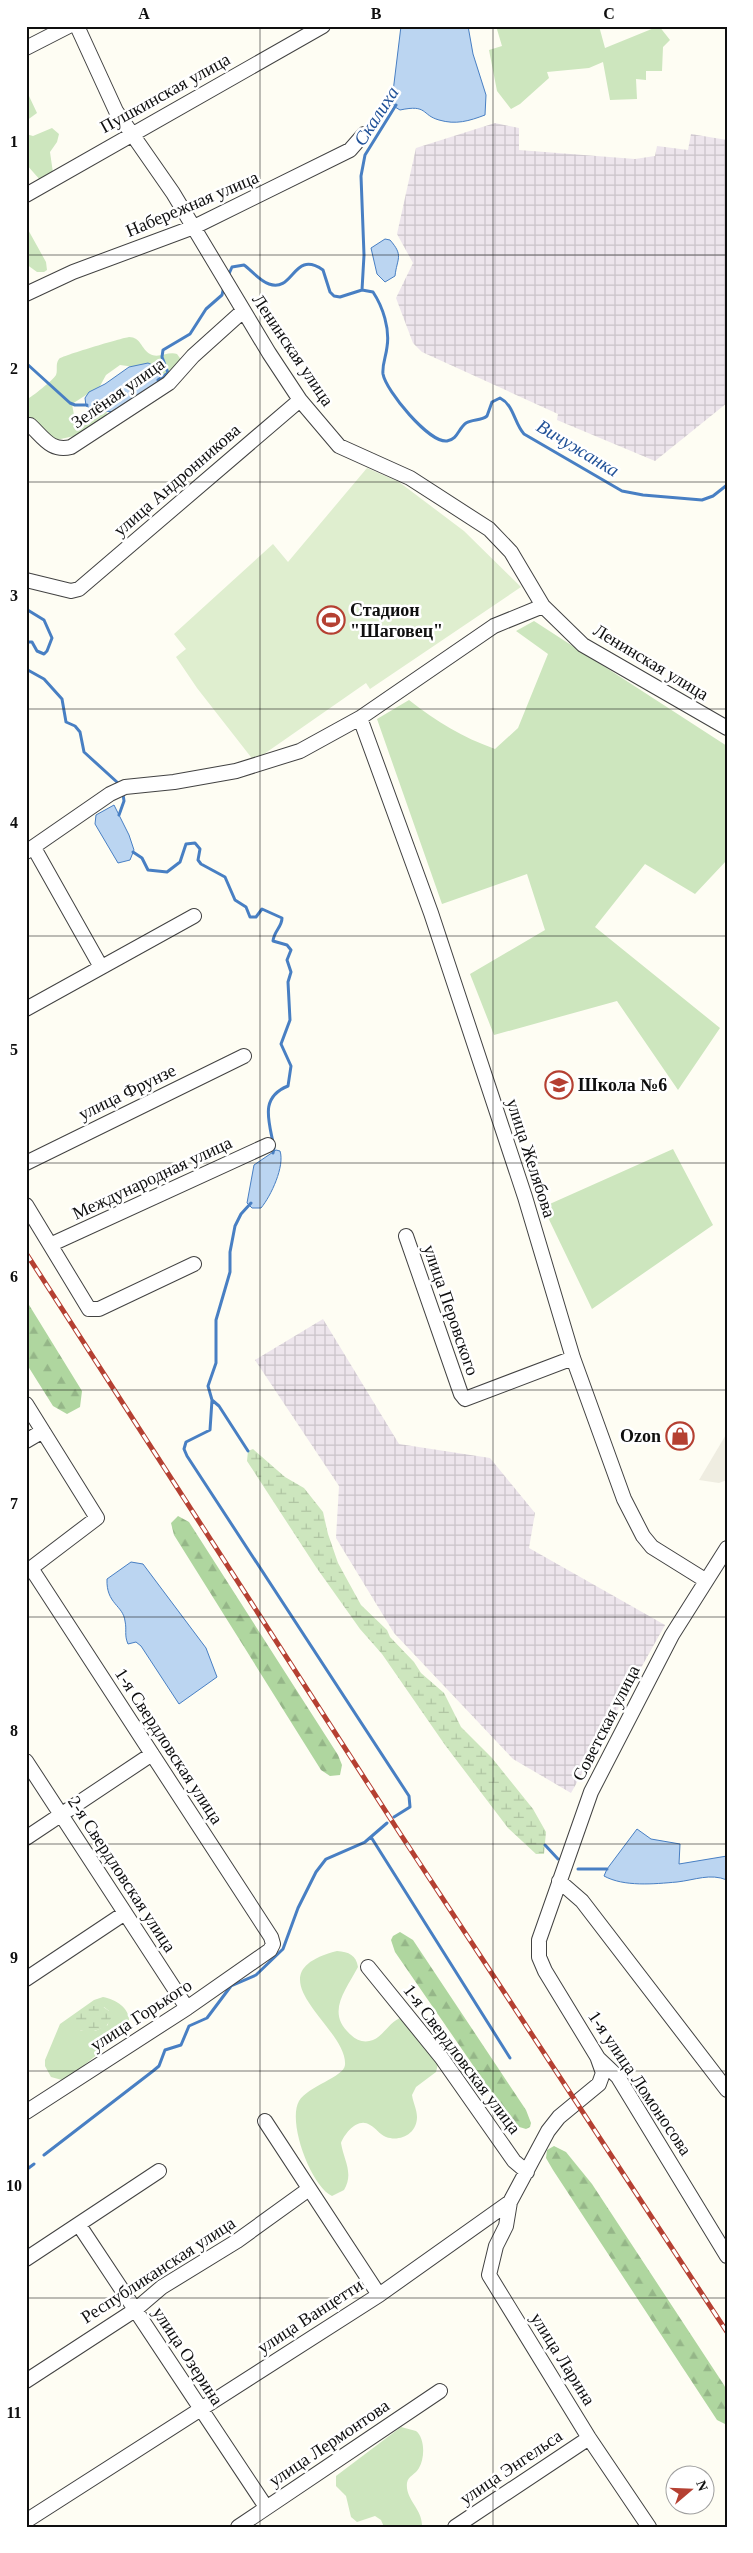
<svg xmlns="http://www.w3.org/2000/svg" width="753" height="2553" font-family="'Times New Roman',serif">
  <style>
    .industrial { fill: url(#industrial-grid) }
    .green { fill: #cde6be; fill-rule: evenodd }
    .forest { fill: url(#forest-firs) }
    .wetland { fill: url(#wetland-marsh) }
    .pitch { fill: #dfeecf }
    .plaza { fill: #efede1 }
    .water { fill: #bbd5f1; stroke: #487fc3 }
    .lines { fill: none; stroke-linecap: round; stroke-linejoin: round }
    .stream { stroke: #487fc3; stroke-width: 3 }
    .minor-casing { stroke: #424242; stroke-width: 16 }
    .minor { stroke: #fff; stroke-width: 14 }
    .rail-casing { stroke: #b54032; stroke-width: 5 }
    .rail { stroke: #fff; stroke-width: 3; stroke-dasharray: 9; stroke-linecap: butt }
    .grid { fill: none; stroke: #0f0f0f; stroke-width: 1; stroke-opacity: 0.55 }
    .labels { text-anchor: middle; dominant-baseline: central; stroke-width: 5; stroke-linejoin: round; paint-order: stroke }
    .street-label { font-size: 18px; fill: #0f0f0f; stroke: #fff }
    .poi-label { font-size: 18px; font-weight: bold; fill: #0f0f0f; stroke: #fff; text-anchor: start }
    .water-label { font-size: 19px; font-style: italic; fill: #225298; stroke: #fff }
    .neatline { fill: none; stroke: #0f0f0f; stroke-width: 2 }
    .grid-label { font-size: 16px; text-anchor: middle; font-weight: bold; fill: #0f0f0f }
  </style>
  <defs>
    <pattern id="industrial-grid" width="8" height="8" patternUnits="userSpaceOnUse" patternTransform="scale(1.25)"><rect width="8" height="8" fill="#ede5ec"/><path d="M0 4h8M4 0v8" fill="none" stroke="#cac3c9"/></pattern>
    <pattern id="forest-firs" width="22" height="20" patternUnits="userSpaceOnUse" patternTransform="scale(1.25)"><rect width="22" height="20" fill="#afd69f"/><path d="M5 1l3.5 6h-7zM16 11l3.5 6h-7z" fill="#95b688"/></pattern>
    <pattern id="wetland-marsh" width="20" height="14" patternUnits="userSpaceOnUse" patternTransform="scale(1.25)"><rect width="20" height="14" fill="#cde6be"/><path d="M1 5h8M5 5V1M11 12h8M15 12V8" fill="none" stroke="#afc4a2"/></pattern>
  </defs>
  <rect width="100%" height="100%" fill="#fefdf3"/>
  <!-- industrial -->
  <path class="industrial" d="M495,123L519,128V150L635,159L655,156L657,146L688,150L691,134L727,140V403L655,461L557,420L558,414L422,352L413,343L396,298L413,263L397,234L416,148Z
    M323,1319L399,1444L490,1458L535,1513L529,1548L665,1625L571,1793L513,1759L394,1633L336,1538L339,1486L255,1360Z"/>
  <!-- green -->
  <path class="green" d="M496,26H533L534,29L541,26H599L605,48L659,26L670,40L663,47L662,71H646V80L636,79L637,99L610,100L603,62L589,68L547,72L549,78L520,104L511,109L497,91L489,50L502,46Z
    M26,81L29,96L37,113L26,121Z
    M52,128L59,134L57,142L50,152L53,173L41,181L26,164V134L33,136Z
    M26,226L46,262L47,270L44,272H37L26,264Z
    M129,337C141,337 141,349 150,354C158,359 168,351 177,354L182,361L165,377L135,367L120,365L106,375L100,386L72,404L74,415C86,417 96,405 107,412L106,417L79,435L56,440L26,422V400C33,396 52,381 56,375C58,370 55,364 59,359C61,356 122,338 129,337Z
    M534,621L727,746V860L695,894L645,864L595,927L720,1028L678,1090L617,1001L494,1035L470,974L545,930L527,874L442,904L377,719L409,700C437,722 462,737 495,749L518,728L548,654L516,631Z
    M673,1149L713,1225L592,1309L543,1207Z
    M337,1951C349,1952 356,1955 358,1967C346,1990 325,2013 351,2035C357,2041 365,2043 373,2040C385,2035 389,2021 403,2017L439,2060L436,2072L416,2087L412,2095C413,2102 417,2110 417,2117C417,2134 400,2142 386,2137C379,2134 376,2128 370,2125C358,2117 345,2133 341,2143C344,2161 354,2173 344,2190L332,2196C311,2186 287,2122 299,2101C308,2086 344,2077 345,2065C348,2027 248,1974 337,1951Z
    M103,1997C119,2000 135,2012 127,2030L71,2076L62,2080L51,2077L45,2066V2060L60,2024L94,2000ZM104,2007L109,2011L108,2025L95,2031H80Z
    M401,2427L416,2431C425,2438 425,2458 419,2468C416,2474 408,2476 407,2483C405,2500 423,2509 422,2527H384L381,2520L375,2516L357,2522L351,2517L346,2496L336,2486V2476Z"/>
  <!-- forest -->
  <path class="forest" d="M26,1300L82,1391L80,1407L67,1414L53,1406L26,1363Z
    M178,1516L189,1522L338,1755L342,1765L340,1775L330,1776L321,1770L174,1535L171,1523Z
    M400,1932L413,1940L526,2110L531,2123L530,2127L526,2129L516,2126L510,2119L395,1952L391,1940L393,1936Z
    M554,2146L566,2152L592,2184L724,2385L727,2391V2425L717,2420L553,2170L546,2158L547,2150Z"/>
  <!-- wetland -->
  <path class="wetland" d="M253,1449L285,1477L304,1488L323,1512L328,1534L338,1563L361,1605L387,1630L390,1637L414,1662L421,1673L444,1693L461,1727L492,1758L533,1809L546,1832L544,1854H536L508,1828L445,1745L382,1654L360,1629L316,1567L247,1461L248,1451Z
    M102,2006L109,2011L111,2018L106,2027L91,2032L76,2030L73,2020C78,2009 90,2005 102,2006Z"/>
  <!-- pitch -->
  <path class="pitch" d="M367,468L399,482L464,531L521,587L370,689L366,683L254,761L197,688L176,657L186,649L174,634L273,544L288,562Z"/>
  <!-- plaza -->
  <path class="plaza" d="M727,1433V1480L719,1483L699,1480Z"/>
  <!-- water -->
  <path class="water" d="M401,26H468L473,54L486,95L485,115C469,121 456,125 439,120C421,115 428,104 400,110L395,107L392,100Z
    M385,239L390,240C404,256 397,258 395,276L385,282L377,274L371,248Z
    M148,363L159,368L162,375L161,382L115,412L95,410L86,406L85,398L89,392L105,384L129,367Z
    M114,805L129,835L134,850L130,860L118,863L95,824L96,815Z
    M276,1150L280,1151C285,1166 271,1196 261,1208H252L247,1203L254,1165Z
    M131,1562L143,1564L206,1648L217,1677L179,1704L141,1646L136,1642L128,1644C124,1635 127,1630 125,1621C123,1605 106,1604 107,1579Z
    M637,1829L651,1839L680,1844L679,1864L727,1856V1880C710,1873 695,1880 677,1882C654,1884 624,1887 604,1876L607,1869Z"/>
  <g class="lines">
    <!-- stream -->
    <path class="stream" d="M228,276L232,267L244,265C251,270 260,281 269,284C294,293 293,249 323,270L330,292L334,296L340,297L362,290L373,292C383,307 390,329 387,347C386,357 382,364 383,374C386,391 429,443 447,441C458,439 458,429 466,423C473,419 481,421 487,416L492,402L500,398C514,405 514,423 524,434L622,491L643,495L702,500L713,496L727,485
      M362,290L364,255L361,176L365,155L396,105
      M26,363L70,403L75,405H87
      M158,380L168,373L162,357L163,350L190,334L206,309L222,295L224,286
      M26,609L44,620L52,638L47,651L44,654L37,651L32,642H26
      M26,669L44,679L62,699L66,722L75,726L80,732L84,752L118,783
      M119,815L124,801L123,794
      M133,852L142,858L148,870L167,872L180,862L186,844L195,843L200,849L198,860L201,864L225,877L235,900L246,907L250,917H256L262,909L282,918C282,927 274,931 273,941L287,945L291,950L287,960L291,972L288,982L290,1020L281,1044L291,1066L288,1086C258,1098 270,1123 274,1148L273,1153
      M251,1203L241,1214L235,1226L230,1252V1272L216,1320V1363L208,1386L212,1400L210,1430L186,1442L184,1449L187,1456L409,1796L410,1807L394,1817
      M212,1400L219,1406L248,1451
      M371,1837L510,2058
      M545,1845L558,1859
      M578,1869H607
      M44,2155L153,2071L159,2066L165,2050L181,2045L189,2026L207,2018L231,1986L256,1975L283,1949L298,1908L316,1872L326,1859L365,1842L387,1823
      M26,2170L34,2164"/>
    <!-- minor casing -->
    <g class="minor-casing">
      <path id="minor" d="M77,26L116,111L173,193L269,353L300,400L339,446L410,478L489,529L511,552L543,606L583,645L727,728
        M26,48L69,26
        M26,195L323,26
        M26,294L73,272L194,227L350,150L364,134
        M30,425C44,438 51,452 71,447L169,383L193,356L243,311
        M26,580L71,591L79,589L300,400
        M360,718L431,913L525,1197L573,1358L624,1499L643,1536L652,1547L705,1580
        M34,848L101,967
        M26,852L110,794L125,787L174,782L236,771L300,751L360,718L494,626L543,606
        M26,1009L194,916
        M26,1163L244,1056
        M26,1205L89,1309H99L194,1264
        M406,1236L461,1394L465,1399L573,1358
        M52,1244L268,1145
        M26,1404L97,1518L26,1572
        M26,1441L43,1431
        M727,1548L672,1635L591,1792L539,1940V1957L545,1971L598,2058L618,2077L727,2256
        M26,1761L187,2008
        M26,1838L152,1754
        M559,1881L582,1901L727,2090
        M368,1967L441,2057L514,2161L527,2172
        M26,1979L125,1913
        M26,2112L187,2008L270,1950L273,1944L271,1937L31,1568
        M265,2121L379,2295
        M510,2202L506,2226L496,2246L489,2275L589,2438L649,2527
        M79,2225L266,2507
        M26,2259L159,2171
        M26,2381L135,2310L162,2287L237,2241L309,2189
        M26,2521L379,2295L510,2202L548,2131L559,2117L599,2084L603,2073L598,2059
        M238,2527L440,2391
        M455,2527L589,2438"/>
    </g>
    <!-- minor -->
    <use href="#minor" class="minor"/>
    <!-- rail casing -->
    <g class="rail-casing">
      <path id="rail" d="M26,1253L401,1835L727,2332"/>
    </g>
    <!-- rail -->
    <use href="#rail" class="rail"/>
  </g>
  <!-- grid -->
  <path class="grid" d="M260,26V2527M493,26V2527M26,255H727M26,482H727M26,709H727M26,936H727M26,1163H727M26,1390H727M26,1617H727M26,1844H727M26,2071H727M26,2298H727"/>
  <!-- icons -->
  <defs>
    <g id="stadium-ring" transform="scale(1.4375)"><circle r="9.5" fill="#fff" stroke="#b54032" stroke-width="1.5"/><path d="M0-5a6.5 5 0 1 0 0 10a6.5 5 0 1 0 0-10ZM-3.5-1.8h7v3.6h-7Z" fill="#b54032"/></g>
    <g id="school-ring" transform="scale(1.4375)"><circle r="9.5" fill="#fff" stroke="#b54032" stroke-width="1.5"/><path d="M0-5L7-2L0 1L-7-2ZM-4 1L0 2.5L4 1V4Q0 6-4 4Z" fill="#b54032"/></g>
    <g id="shop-ring" transform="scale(1.4375)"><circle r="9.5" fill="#fff" stroke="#b54032" stroke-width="1.5"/><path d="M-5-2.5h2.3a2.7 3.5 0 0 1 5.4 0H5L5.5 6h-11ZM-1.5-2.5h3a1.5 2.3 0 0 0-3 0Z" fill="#b54032"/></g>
  </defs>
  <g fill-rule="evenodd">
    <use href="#stadium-ring" x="331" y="620"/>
    <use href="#school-ring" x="559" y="1085"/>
    <use href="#shop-ring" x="680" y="1436"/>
  </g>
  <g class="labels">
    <!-- street labels -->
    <g class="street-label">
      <text transform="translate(165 93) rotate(-29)">Пушкинская улица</text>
      <text transform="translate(192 204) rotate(-23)">Набережная улица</text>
      <text transform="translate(293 350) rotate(56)">Ленинская улица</text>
      <text transform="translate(118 393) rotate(-35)">Зелёная улица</text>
      <text transform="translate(177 480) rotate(-41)">улица Андронникова</text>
      <text transform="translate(651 662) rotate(31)">Ленинская улица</text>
      <text transform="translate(127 1092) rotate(-26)">улица Фрунзе</text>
      <text transform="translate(531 1158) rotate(72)">улица Желябова</text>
      <text transform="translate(152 1178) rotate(-25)">Международная улица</text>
      <text transform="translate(451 1310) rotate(71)">улица Перовского</text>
      <text transform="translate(606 1723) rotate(-63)">Советская улица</text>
      <text transform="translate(169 1746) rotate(57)">1-я Свердловская улица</text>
      <text transform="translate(122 1874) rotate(57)">2-я Свердловская улица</text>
      <text transform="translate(141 2015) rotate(-33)">улица Горького</text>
      <text transform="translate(462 2059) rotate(53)">1-я Свердловская улица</text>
      <text transform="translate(640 2083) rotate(56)">1-я улица Ломоносова</text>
      <text transform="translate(158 2270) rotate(-33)">Республиканская улица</text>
      <text transform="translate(310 2316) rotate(-33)">улица Ванцетти</text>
      <text transform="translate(188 2356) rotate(57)">улица Озерина</text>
      <text transform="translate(563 2359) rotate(58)">улица Ларина</text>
      <text transform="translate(329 2443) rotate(-34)">улица Лермонтова</text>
      <text transform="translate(511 2467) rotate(-34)">улица Энгельса</text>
    </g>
    <!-- poi labels -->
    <g class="poi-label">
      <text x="350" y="610">Стадион<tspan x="350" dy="21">"Шаговец"</tspan></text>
      <text x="578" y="1085">Школа №6</text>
      <text x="661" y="1436" text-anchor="end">Ozon</text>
    </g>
    <!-- water labels -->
    <g class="water-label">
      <text transform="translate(376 116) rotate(-57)">Скалиха</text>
      <text transform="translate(578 448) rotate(31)">Вичужанка</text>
    </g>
  </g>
  <!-- border -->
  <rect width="753" height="2553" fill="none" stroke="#ffffff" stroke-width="55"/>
  <!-- north arrow -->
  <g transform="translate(690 2490) rotate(71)"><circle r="24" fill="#ffffff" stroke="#9f9f9f"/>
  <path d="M0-4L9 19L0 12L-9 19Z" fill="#b54032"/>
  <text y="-8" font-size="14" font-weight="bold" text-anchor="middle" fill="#0f0f0f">N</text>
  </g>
  <rect x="28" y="28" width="698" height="2498" class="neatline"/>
  <g class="grid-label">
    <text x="144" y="19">A</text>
    <text x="376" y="19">B</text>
    <text x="609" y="19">C</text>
    <text x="14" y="147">1</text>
    <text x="14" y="374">2</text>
    <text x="14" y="601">3</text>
    <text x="14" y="828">4</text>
    <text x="14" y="1055">5</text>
    <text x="14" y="1282">6</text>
    <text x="14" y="1509">7</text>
    <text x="14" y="1736">8</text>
    <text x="14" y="1963">9</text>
    <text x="14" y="2191">10</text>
    <text x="14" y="2418">11</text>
  </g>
</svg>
